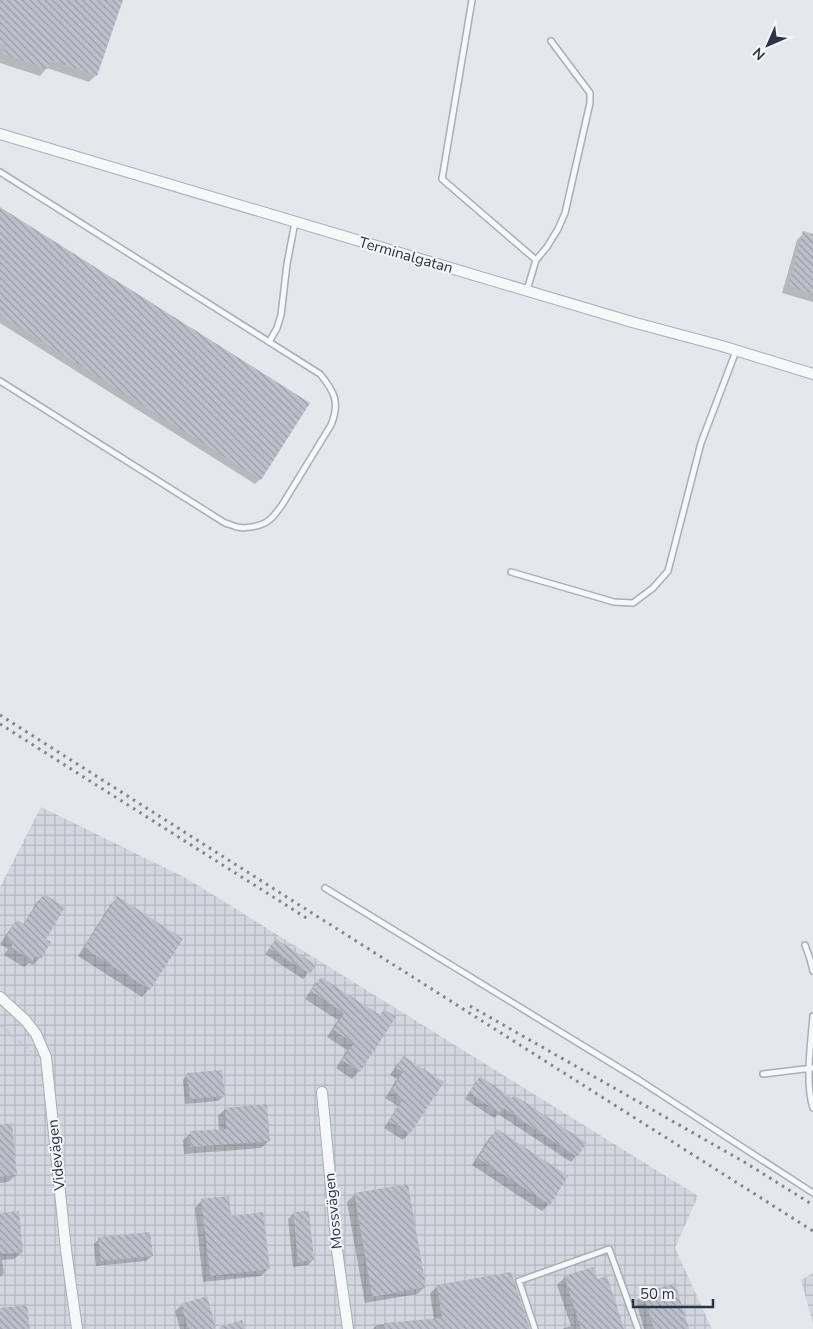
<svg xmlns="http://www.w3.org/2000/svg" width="813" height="1329" font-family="'Nunito Sans',sans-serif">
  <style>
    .industrial { fill: url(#industrial-grid) }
    .shadow { fill: #0003 }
    .building { fill: url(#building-back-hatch) }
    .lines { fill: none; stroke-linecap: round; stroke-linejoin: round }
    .service-casing { stroke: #a9aeb7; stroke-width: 8 }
    .minor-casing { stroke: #a9aeb7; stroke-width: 12 }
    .path { stroke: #c2c5cb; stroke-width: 2; stroke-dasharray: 4 4; stroke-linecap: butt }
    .service { stroke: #f7f8fa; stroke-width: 5 }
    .minor { stroke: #f7f8fa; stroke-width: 10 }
    .rail { stroke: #7d8696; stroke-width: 3; stroke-dasharray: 2.5 5; stroke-linecap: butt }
    .labels { text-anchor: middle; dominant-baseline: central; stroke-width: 4; stroke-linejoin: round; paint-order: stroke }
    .street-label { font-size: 15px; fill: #2b3445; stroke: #f4f6f9 }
  </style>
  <defs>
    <pattern id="industrial-grid" width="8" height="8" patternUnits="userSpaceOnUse" patternTransform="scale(1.25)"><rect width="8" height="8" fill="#d2d6de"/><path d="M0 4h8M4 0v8" fill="none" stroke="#b4b8c0"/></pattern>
    <pattern id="building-back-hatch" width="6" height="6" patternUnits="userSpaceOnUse" patternTransform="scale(1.25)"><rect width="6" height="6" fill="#bbc0ca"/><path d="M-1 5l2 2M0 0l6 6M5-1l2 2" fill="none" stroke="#989da6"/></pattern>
  </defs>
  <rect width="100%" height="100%" fill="#e4e7ec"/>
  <!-- industrial -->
  <path class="industrial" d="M41,807L186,878L698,1196L675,1248L712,1329H0V887Z
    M813,1273V1324L801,1280Z"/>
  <!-- shadow -->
  <path class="shadow" d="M0,0H121L96,75L89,82L47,68L40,76L0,63Z
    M0,208L260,479L255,484L0,323Z
    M804,233L813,235V302L782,293L797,240Z
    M44,895V939L40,958L33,965L29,963L24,967L4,955L8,949L0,944L10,929L17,921L23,925L37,902Z
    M117,898L149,989L142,997L78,956L110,905Z
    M276,940L314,965L303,979L265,954Z
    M321,978L379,1016L359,1071L352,1079L336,1068L347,1050L327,1037L338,1020L305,999L314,985Z
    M404,1057L409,1133L403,1140L384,1128L398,1106L385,1098L397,1079L390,1075L397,1064Z
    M188,1074L224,1096L218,1101L185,1104L183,1080Z
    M480,1078L576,1156L571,1162L498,1114L494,1118L465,1099L475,1083Z
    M225,1109L269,1141L261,1148L184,1154L183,1140L191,1133L219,1130L218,1116Z
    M0,1126L16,1175L8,1182L0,1183Z
    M497,1131L549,1204L542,1211L472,1165L489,1138Z
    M354,1195L425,1287L417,1294L365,1303L347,1202Z
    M202,1200L230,1217L269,1268L261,1276L203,1282L195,1208Z
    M294,1213L313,1260L308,1265L293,1267L288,1219Z
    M0,1214L22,1252L14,1259L2,1260L4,1273L0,1277Z
    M99,1239L152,1256L146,1261L96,1266L94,1244Z
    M565,1277L597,1281L623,1329H562L571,1326L557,1285Z
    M438,1286L529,1329H373L377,1325L434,1320L430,1293Z
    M643,1294L688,1329H644L636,1301Z
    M182,1305L215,1329H180L175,1311Z"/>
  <!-- building -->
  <path class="building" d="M0,0H123L97,76L51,60L48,69L3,54L6,45L0,43Z
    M0,207L310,403L261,480L0,315Z
    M803,231L813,234V293L788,286Z
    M44,894L65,907L46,939L51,942L41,959L36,956L32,961L11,947L14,942L6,937L17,920L24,924Z
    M117,896L183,939L150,990L84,948Z
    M276,939L316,965L310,974L269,948Z
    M321,977L380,1015L384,1009L396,1017L360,1072L342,1060L354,1043L333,1030L344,1013L311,991Z
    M403,1056L444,1082L410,1134L389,1121L403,1099L391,1091L403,1072L396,1068Z
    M222,1070L225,1096L190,1099L187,1073Z
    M480,1076L512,1098L514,1095L587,1143L577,1157L503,1108L500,1113L469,1093Z
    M267,1104L270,1141L191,1147L190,1131L226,1129L225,1108Z
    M12,1123L17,1175L0,1177V1125Z
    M497,1129L568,1176L550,1205L478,1158Z
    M408,1184L426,1287L372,1297L354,1193Z
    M229,1196L231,1216L263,1212L270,1269L210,1276L201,1199Z
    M19,1211L23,1252L0,1254V1213Z
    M309,1211L314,1260L298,1262L293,1212Z
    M150,1232L153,1256L101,1261L98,1237Z
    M593,1267L597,1279L607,1276L624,1329H581L564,1276Z
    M511,1272L530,1329H385L384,1323L442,1318L437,1285Z
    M675,1283L689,1329H654L643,1293Z
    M207,1296L216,1329H188L181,1304Z
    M27,1305L30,1329H0V1308Z
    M242,1320L245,1329H220L219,1327Z"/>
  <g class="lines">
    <!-- service casing -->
    <g class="service-casing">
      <path id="service" d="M472,0L442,179L536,260
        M0,172L320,374C335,392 340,403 331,425L282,505C278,510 274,517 268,521C261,526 246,529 237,527C233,526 229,524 225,523L0,381
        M527,290L536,260L547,247L558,229L565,213L590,103V93L551,41
        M269,342L277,328L281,315L287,264L295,222
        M511,572L614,602L633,603L653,588L668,571L701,443L736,351
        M325,888L639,1080L813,1193
        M805,945L810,959L813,971
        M813,1016C811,1042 805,1083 813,1108
        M763,1074L813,1068
        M535,1329L519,1281L609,1249L638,1329"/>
    </g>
    <!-- minor casing -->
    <g class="minor-casing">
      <path id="minor" d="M0,134L632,322L722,346L813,374
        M0,997L26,1021L36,1034L46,1057L66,1250L77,1329
        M322,1092L337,1250L348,1329"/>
    </g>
    <!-- path -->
    <path class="path" d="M0,1025L32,1052"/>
    <!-- service -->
    <use href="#service" class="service"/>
    <!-- minor -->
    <use href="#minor" class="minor"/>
    <!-- rail -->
    <path class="rail" d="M0,715L813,1231
      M0,724L308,919
      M470,1006L746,1163L813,1205"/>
  </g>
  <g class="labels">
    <!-- street labels -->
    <g class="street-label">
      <text transform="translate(406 255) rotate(16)">Terminalgatan</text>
      <text transform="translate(56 1155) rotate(-96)">Videvägen</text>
      <text transform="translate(333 1211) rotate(-96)">Mossvägen</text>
    </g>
  </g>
  <!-- north arrow -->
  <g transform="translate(768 45) rotate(225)" stroke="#f4f6f9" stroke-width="4" paint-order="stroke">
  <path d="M0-4L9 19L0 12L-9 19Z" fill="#2b3445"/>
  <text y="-8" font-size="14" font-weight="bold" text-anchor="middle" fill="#2b3445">N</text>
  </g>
  <!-- scale -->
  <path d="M633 1299v8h80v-8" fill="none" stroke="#2b3445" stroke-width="2.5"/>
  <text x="640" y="1299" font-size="15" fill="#2b3445" stroke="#f4f6f9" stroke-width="4" paint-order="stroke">50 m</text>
</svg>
